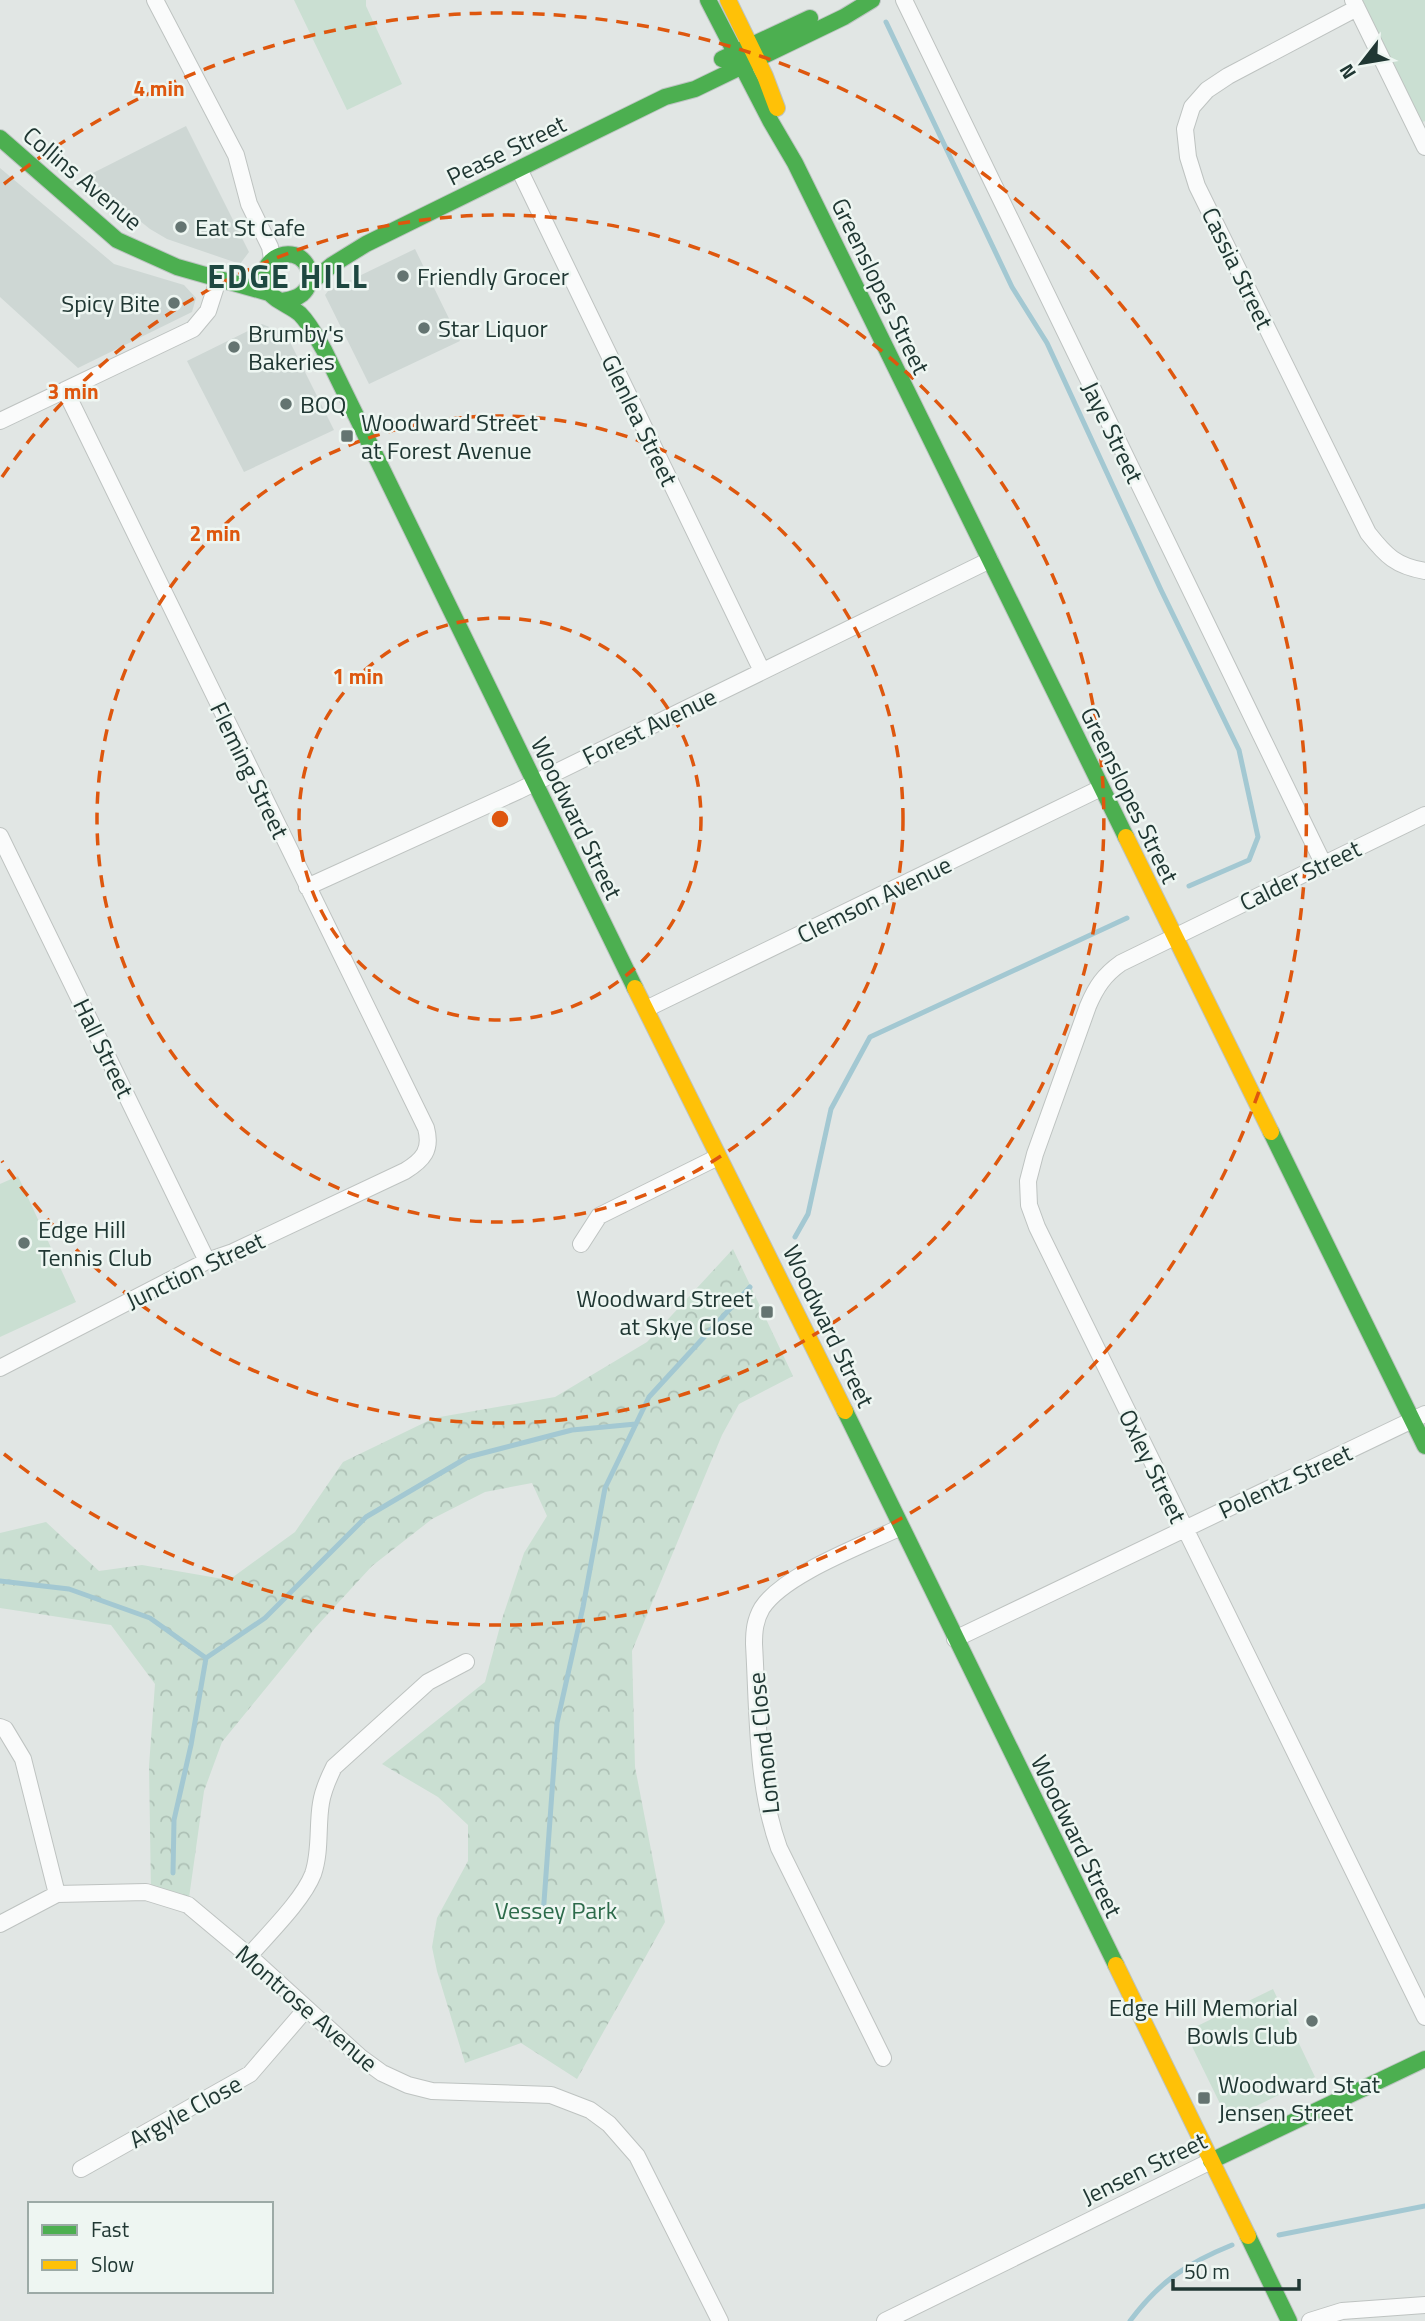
<svg xmlns="http://www.w3.org/2000/svg" width="1425" height="2321" font-family="'Titillium Web',sans-serif">
  <style>
    .built { fill: #ced7d4 }
    .green { fill: #cadfd2 }
    .forest { fill: url(#forest-crowns) }
    .lines { fill: none; stroke-linecap: round; stroke-linejoin: round }
    .stream { stroke: #a3c8d2; stroke-width: 5 }
    .street-casing { stroke: #bec3c1; stroke-width: 18 }
    .fast-casing { stroke: #bdc4c2; stroke-width: 18 }
    .slow-casing { stroke: #bdc4c2; stroke-width: 18 }
    .street { stroke: #fafbfb; stroke-width: 16 }
    .fast { stroke: #4caf50; stroke-width: 16 }
    .slow { stroke: #ffc107; stroke-width: 16 }
    .ring { fill: none; stroke: #de570e; stroke-width: 3.5; stroke-dasharray: 12 9 }
    .poi-dot { fill: #647471; stroke: #eef6f2; stroke-width: 2.5 }
    .labels { text-anchor: middle; dominant-baseline: central; stroke-width: 5; stroke-linejoin: round; paint-order: stroke }
    .street-label { font-size: 24px; fill: #203733; stroke: #eef6f2 }
    .poi-label { font-size: 24px; fill: #203733; stroke: #eef6f2; text-anchor: start }
    .park-label { font-size: 24px; fill: #2d6b4b; stroke: #eef6f2 }
    .district-label { font-size: 32px; font-weight: bold; letter-spacing: 2px; fill: #1e4841; stroke: #eef6f2 }
    .centre { fill: #de570e; stroke: #eef6f2; stroke-width: 3.5 }
    .ring-label { font-size: 21px; text-anchor: middle; font-weight: bold; fill: #de570e; stroke: #eef6f2; stroke-width: 5; stroke-linejoin: round; paint-order: stroke }
  </style>
  <defs>
    <pattern id="forest-crowns" width="20" height="18" patternUnits="userSpaceOnUse" patternTransform="scale(1.75)"><rect width="20" height="18" fill="#cadfd2"/><path d="M2 6a3 3 0 1 1 6 0M12 15a3 3 0 1 1 6 0" fill="none" stroke="#adc0b5"/></pattern>
  </defs>
  <rect width="100%" height="100%" fill="#e1e6e4"/>
  <!-- built -->
  <path class="built" d="M186,126L249,252L240,264L167,239L150,229L85,177Z
    M0,168L114,264L184,285L196,298L192,312L78,368L0,297Z
    M415,249L460,341L369,384L325,295L328,291Z
    M262,324L286,334L334,430L244,472L187,361Z"/>
  <!-- green -->
  <path class="green" d="M294,0H366V6L402,84L347,110Z
    M1353,0H1425V121L1414,126Z
    M18,1176L76,1302L0,1337V1184Z
    M1273,1989L1315,2077L1228,2120L1185,2032Z"/>
  <!-- forest -->
  <path class="forest" d="M733,1249L793,1376L739,1404L722,1435L632,1651L635,1767L665,1922L577,2079L521,2043L465,2063L437,1971L432,1947L437,1918L468,1861V1825L438,1797L382,1764L485,1682L502,1619L524,1553L547,1516L532,1483L485,1492L432,1519L372,1566L315,1628L222,1742L204,1791L188,1905L151,1893L149,1766L155,1684L111,1625L0,1608V1533L46,1522L99,1571L142,1565L229,1580L295,1532L343,1462L434,1418L555,1397L647,1342Z"/>
  <g class="lines">
    <!-- stream -->
    <path class="stream" d="M886,22L1012,287L1047,343L1161,590L1239,750L1258,837L1249,860L1189,886
      M795,1237L808,1214L831,1109L870,1037L1127,918
      M0,1581L69,1589L150,1618L206,1658
      M173,1873L174,1820L191,1745L206,1658L265,1618L366,1517L468,1457L572,1430L636,1424
      M543,1916L557,1723L583,1607L605,1488L649,1397L750,1287
      M1279,2235L1425,2206
      M1130,2321C1159,2282 1187,2263 1232,2245"/>
    <!-- street casing -->
    <g class="street-casing">
      <path id="street" d="M155,0L236,155L249,204L270,247L272,259
        M904,0L1323,863
        M1353,0L1425,147
        M1357,8L1228,76L1207,90L1192,107L1185,129L1188,157L1197,186L1368,533C1386,556 1396,566 1425,571
        M519,169L762,671
        M0,421L193,329L208,311L218,280
        M1425,815L1121,963C1104,975 1096,987 1088,1006L1035,1154L1028,1181L1029,1205L1037,1227L1425,2017
        M0,836L207,1261
        M307,887L518,791L990,560
        M646,1009L1101,788
        M581,1244L599,1216L718,1157
        M0,1368L207,1261L233,1252L405,1171C423,1160 432,1150 426,1128L65,390
        M955,1639L1425,1414
        M0,1727L5,1729L23,1759L57,1894
        M0,1924L57,1894L146,1892L188,1905L249,1956L360,2057L382,2073L408,2085L432,2091L551,2095L590,2110L609,2124L637,2156L720,2321
        M249,1956C268,1934 303,1900 313,1874C321,1851 317,1826 321,1803C323,1790 328,1779 334,1767L428,1682L466,1662
        M883,2058L779,1848C756,1784 758,1713 754,1644C754,1631 755,1620 762,1608C784,1574 864,1545 901,1527
        M81,2169L250,2074L306,2009
        M885,2321L1211,2161
        M1310,2321L1342,2311L1425,2305"/>
    </g>
    <!-- fast casing -->
    <g class="fast-casing">
      <path id="fast" d="M708,0L771,122L795,163L1126,837
        M722,59L810,18
        M0,138L117,240L177,267L269,293
        M310,283L332,265L366,244L665,97L695,89L844,17L872,0
        M282,301C289,300 296,299 302,294C315,283 311,260 294,255C275,250 257,270 266,288C273,301 290,305 300,314C310,324 317,338 324,350L635,988
        M1271,1132L1425,1446
        M845,1411L1116,1965
        M1211,2161L1425,2059
        M1248,2236L1289,2321"/>
    </g>
    <!-- slow casing -->
    <g class="slow-casing">
      <path id="slow" d="M728,0L765,76L777,108
        M1126,837L1271,1132
        M635,988L845,1411
        M1116,1965L1248,2236"/>
    </g>
    <!-- street -->
    <use href="#street" class="street"/>
    <!-- fast -->
    <use href="#fast" class="fast"/>
    <!-- slow -->
    <use href="#slow" class="slow"/>
  </g>
  <!-- distance rings -->
  <g class="ring">
    <circle cx="500" cy="819" r="201"/>
    <circle cx="500" cy="819" r="403"/>
    <path d="M2 477A604 604 0 1 1 2 1161"/>
    <path d="M4 184A806 806 0 1 1 4 1454"/>
  </g>
  <!-- markers -->
  <g class="poi-dot">
    <circle cx="181" cy="227" r="7"/>
    <circle cx="403" cy="276" r="7"/>
    <circle cx="174" cy="303" r="7"/>
    <circle cx="424" cy="328" r="7"/>
    <circle cx="234" cy="347" r="7"/>
    <circle cx="286" cy="404" r="7"/>
    <rect x="340" y="429" width="14" height="14" rx="3.5"/>
    <circle cx="24" cy="1243" r="7"/>
    <rect x="760" y="1305" width="14" height="14" rx="3.5"/>
    <circle cx="1312" cy="2021" r="7"/>
    <rect x="1197" y="2091" width="14" height="14" rx="3.5"/>
  </g>
  <g class="labels">
    <!-- street labels -->
    <g class="street-label">
      <text transform="translate(506 150) rotate(-26)">Pease Street</text>
      <text transform="translate(83 178) rotate(40)">Collins Avenue</text>
      <text transform="translate(1238 268) rotate(64)">Cassia Street</text>
      <text transform="translate(881 286) rotate(64)">Greenslopes Street</text>
      <text transform="translate(640 420) rotate(64)">Glenlea Street</text>
      <text transform="translate(1113 432) rotate(64)">Jaye Street</text>
      <text transform="translate(649 726) rotate(-26)">Forest Avenue</text>
      <text transform="translate(250 770) rotate(64)">Fleming Street</text>
      <text transform="translate(1130 795) rotate(64)">Greenslopes Street</text>
      <text transform="translate(577 818) rotate(64)">Woodward Street</text>
      <text transform="translate(1300 875) rotate(-26)">Calder Street</text>
      <text transform="translate(874 899) rotate(-26)">Clemson Avenue</text>
      <text transform="translate(104 1048) rotate(64)">Hall Street</text>
      <text transform="translate(195 1270) rotate(-25)">Junction Street</text>
      <text transform="translate(829 1326) rotate(64)">Woodward Street</text>
      <text transform="translate(1153 1466) rotate(64)">Oxley Street</text>
      <text transform="translate(1285 1481) rotate(-25)">Polentz Street</text>
      <text transform="translate(763 1743) rotate(-96)">Lomond Close</text>
      <text transform="translate(1077 1836) rotate(64)">Woodward Street</text>
      <text transform="translate(307 2008) rotate(41)">Montrose Avenue</text>
      <text transform="translate(185 2111) rotate(-29)">Argyle Close</text>
      <text transform="translate(1144 2168) rotate(-26)">Jensen Street</text>
    </g>
    <!-- poi labels -->
    <g class="poi-label">
      <text x="195" y="227">Eat St Cafe</text>
      <text x="417" y="276">Friendly Grocer</text>
      <text x="160" y="303" text-anchor="end">Spicy Bite</text>
      <text x="438" y="328">Star Liquor</text>
      <text x="248" y="333">Brumby's<tspan x="248" dy="28">Bakeries</tspan></text>
      <text x="300" y="404">BOQ</text>
      <text x="361" y="422">Woodward Street<tspan x="361" dy="28">at Forest Avenue</tspan></text>
      <text x="38" y="1229">Edge Hill<tspan x="38" dy="28">Tennis Club</tspan></text>
      <text x="753" y="1298" text-anchor="end">Woodward Street<tspan x="753" dy="28">at Skye Close</tspan></text>
      <text x="1298" y="2007" text-anchor="end">Edge Hill Memorial<tspan x="1298" dy="28">Bowls Club</tspan></text>
      <text x="1218" y="2084">Woodward St at<tspan x="1218" dy="28">Jensen Street</tspan></text>
    </g>
    <!-- park labels -->
    <g class="park-label">
      <text x="556" y="1910">Vessey Park</text>
    </g>
    <!-- district labels -->
    <g class="district-label">
      <text x="288" y="276">EDGE HILL</text>
    </g>
  </g>
  <circle cx="500" cy="819" r="10" class="centre"/>
  <g class="ring-label">
    <text x="159" y="96">4 min</text>
    <text x="73" y="399">3 min</text>
    <text x="215" y="541">2 min</text>
    <text x="358" y="684">1 min</text>
  </g>
  <!-- legend -->
  <rect x="28" y="2202" width="245" height="91" fill="#eef6f2" stroke="#9caaa6" stroke-width="2"/>
  <rect x="42" y="2225" width="35" height="10" fill="#4caf50" stroke="#9caaa6" stroke-width="2"/>
  <text x="91" y="2237" font-size="21" fill="#203733">Fast</text>
  <rect x="42" y="2260" width="35" height="10" fill="#ffc107" stroke="#9caaa6" stroke-width="2"/>
  <text x="91" y="2272" font-size="21" fill="#203733">Slow</text>
  <!-- north arrow -->
  <g transform="translate(1362 63) rotate(239)" stroke="#eef6f2" stroke-width="5" paint-order="stroke">
  <path d="M0-5L12 26L0 18L-12 26Z" fill="#203733"/>
  <text y="-10" font-size="19" font-weight="bold" text-anchor="middle" fill="#203733">N</text>
  </g>
  <!-- scale -->
  <path d="M1173 2279v10h126v-10" fill="none" stroke="#203733" stroke-width="3.5"/>
  <text x="1184" y="2279" font-size="21" fill="#203733" stroke="#eef6f2" stroke-width="5" paint-order="stroke">50 m</text>
</svg>
